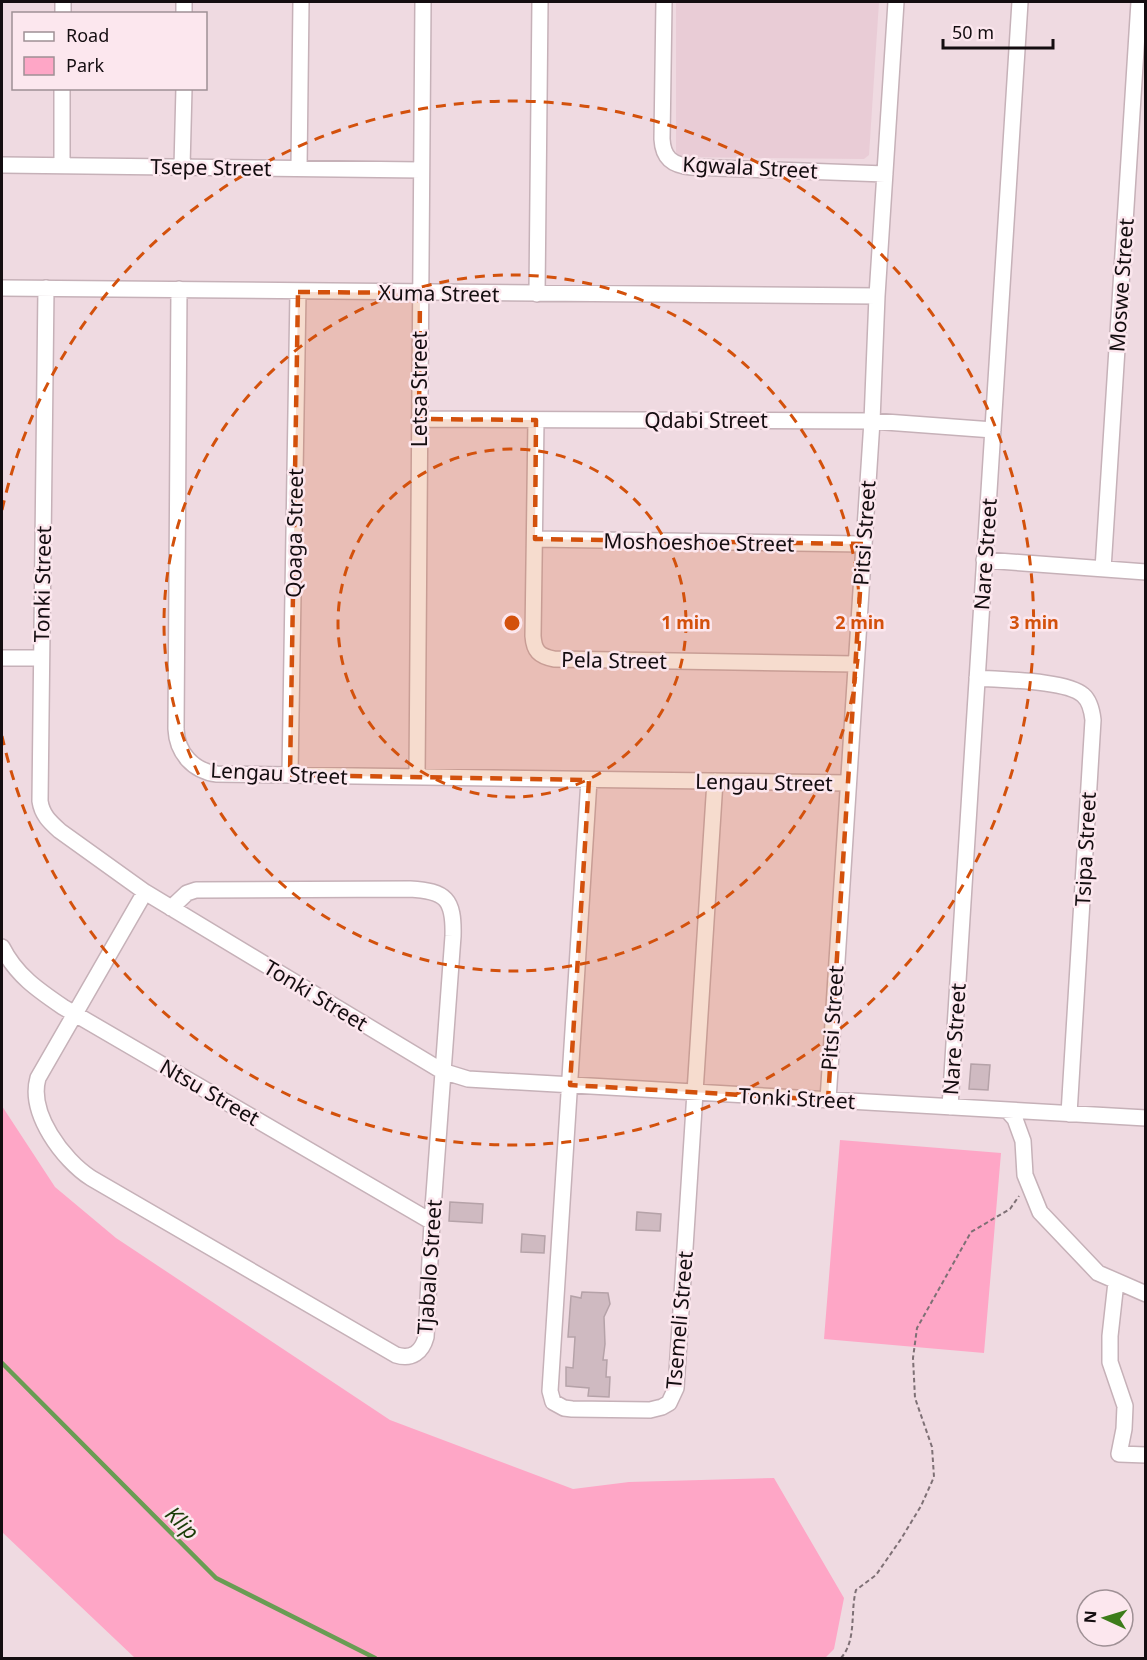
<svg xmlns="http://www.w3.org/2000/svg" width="1147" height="1660" font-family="'Noto Sans',sans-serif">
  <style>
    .built { fill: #e9ccd6 }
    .green { fill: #fea6c6 }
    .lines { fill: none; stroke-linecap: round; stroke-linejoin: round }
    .stream { stroke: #699d53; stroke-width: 4.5 }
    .building { fill: #cfbac1; stroke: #b5a2a8; stroke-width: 1.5 }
    .minor-casing { stroke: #c6b1b8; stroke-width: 18 }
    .path { stroke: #7e7075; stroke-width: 2; stroke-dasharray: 4.5 3; stroke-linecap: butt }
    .minor { stroke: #fff; stroke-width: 15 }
    .marked { fill: #d3510c; fill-opacity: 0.2; stroke: #d3510c; stroke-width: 4.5; stroke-dasharray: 12 8; stroke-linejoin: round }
    .ring { fill: none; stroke: #d3510c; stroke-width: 3; stroke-dasharray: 10 8 }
    .labels { text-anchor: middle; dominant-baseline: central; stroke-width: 5; stroke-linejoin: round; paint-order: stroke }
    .street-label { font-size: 21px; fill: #140d10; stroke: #fce7ee }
    .water-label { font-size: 22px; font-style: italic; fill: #1a3c07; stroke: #fce7ee }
    .centre { fill: #d3510c; stroke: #fce7ee; stroke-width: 3 }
    .ring-label { font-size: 18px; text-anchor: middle; font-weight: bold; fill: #d3510c; stroke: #fce7ee; stroke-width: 5; stroke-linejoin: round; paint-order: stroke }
  </style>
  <rect width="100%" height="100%" fill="#efdae1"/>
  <!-- built -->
  <path class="built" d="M676,2H879L869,155L864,159L676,157Z"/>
  <!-- green -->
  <path class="green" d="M2,1106L55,1187L116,1238L390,1420L573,1489L629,1482L774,1478L844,1598L834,1649L825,1658H135L2,1532Z
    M840,1140L1001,1153L984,1353L824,1339Z"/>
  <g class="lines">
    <!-- stream -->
    <path class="stream" d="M2,1363L216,1578L375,1658"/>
  </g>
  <!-- building -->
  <path class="building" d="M971,1064L990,1065L988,1090L969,1089Z
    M450,1202L483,1204L482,1223L449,1221Z
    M637,1212L661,1214L660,1231L636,1230Z
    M522,1234L545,1236L544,1253L521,1252Z
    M582,1292L608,1293L610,1304L604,1317L605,1344L603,1360H607L606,1377H610L609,1397L588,1396L589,1388L566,1386V1367L573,1368L575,1337H568L571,1296L581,1298Z"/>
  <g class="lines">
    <!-- minor casing -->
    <g class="minor-casing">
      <path id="minor" d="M664,2L662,139C663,158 672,165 691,167L885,174
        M63,14V2
        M184,14V2
        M2,165L421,170
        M62,166V88
        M182,167L184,88
        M299,168L301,2
        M2,288L877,296
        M46,288L40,801C42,815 50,822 60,831L145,892L442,1071L468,1079L1146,1118
        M179,289L176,729C177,753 193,771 217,774L847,783
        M537,294L540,2
        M419,419L872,421L993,430
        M536,420L533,636C534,651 539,656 554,659L855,664
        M535,539L863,544
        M984,560L1146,572
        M1103,569L1139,2
        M2,658H41
        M977,678C1000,680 1067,680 1083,695C1090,701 1092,711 1093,720L1069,1114
        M290,775L298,292
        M417,777L423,2
        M589,780L550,1391L553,1402L564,1408L572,1409L650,1410L662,1407L669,1403L676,1388L715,781
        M145,892L38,1078C28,1113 63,1160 91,1178L396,1355C412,1360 422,1352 426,1337L432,1222L453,936C454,899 446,891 410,889L196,890L187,893L171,908
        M2,947C16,975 38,990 63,1007L432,1222
        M828,1100L872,421L877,296L896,2
        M950,1107L1020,2
        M1007,1110L1015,1119L1023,1141L1025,1175L1040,1212L1098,1273L1146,1294
        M1116,1282L1110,1336V1362L1125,1406L1124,1429L1119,1454L1146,1455"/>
    </g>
    <!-- path -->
    <path class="path" d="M841,1658C857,1640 850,1612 856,1590L876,1575L901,1539L921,1506L934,1477L932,1447L915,1398L913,1358L917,1328L971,1232L1010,1209L1019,1196"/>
    <!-- minor -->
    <use href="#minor" class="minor"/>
  </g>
  <!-- marked area -->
  <path class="marked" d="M298,292L420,293L419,419L536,420L535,539L863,544L828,1100L570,1085L589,780L290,775Z"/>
  <!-- distance rings -->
  <g class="ring">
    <circle cx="512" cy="623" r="174"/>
    <circle cx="512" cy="623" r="348"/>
    <path d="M2 510A522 522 0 1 1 2 736"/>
  </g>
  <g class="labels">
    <!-- street labels -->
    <g class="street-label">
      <text transform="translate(211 167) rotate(1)">Tsepe Street</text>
      <text transform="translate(750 167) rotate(3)">Kgwala Street</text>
      <text transform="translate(1121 285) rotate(-86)">Moswe Street</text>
      <text transform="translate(439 293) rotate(1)">Xuma Street</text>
      <text transform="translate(419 389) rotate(-90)">Letsa Street</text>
      <text x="706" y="420">Qdabi Street</text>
      <text transform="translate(294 533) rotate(-89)">Qoaga Street</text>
      <text transform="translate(864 533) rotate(-86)">Pitsi Street</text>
      <text transform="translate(699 542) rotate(1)">Moshoeshoe Street</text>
      <text transform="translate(985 554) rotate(-86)">Nare Street</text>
      <text transform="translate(42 584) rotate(-89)">Tonki Street</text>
      <text transform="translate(614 660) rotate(1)">Pela Street</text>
      <text transform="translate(279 773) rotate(3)">Lengau Street</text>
      <text transform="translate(764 782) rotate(1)">Lengau Street</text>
      <text transform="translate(1085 849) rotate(-87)">Tsipa Street</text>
      <text transform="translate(316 995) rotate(31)">Tonki Street</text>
      <text transform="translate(832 1018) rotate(-86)">Pitsi Street</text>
      <text transform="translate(954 1039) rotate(-86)">Nare Street</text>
      <text transform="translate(210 1092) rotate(30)">Ntsu Street</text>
      <text transform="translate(797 1098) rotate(3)">Tonki Street</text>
      <text transform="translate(429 1267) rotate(-86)">Tjabalo Street</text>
      <text transform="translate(679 1320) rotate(-85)">Tsemeli Street</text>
    </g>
    <!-- water labels -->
    <g class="water-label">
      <text transform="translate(183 1522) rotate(45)">Klip</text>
    </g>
  </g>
  <circle cx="512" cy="623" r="9" class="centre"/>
  <g class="ring-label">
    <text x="686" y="629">1 min</text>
    <text x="860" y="629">2 min</text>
    <text x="1034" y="629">3 min</text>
  </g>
  <!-- border -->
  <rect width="1147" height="1660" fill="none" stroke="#140d10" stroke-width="6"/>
  <!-- legend -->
  <rect x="12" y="12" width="195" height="78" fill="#fce7ee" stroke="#9f9095" stroke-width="1.5"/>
  <rect x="24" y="32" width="30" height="9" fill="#ffffff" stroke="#9f9095" stroke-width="1.5"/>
  <text x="66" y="42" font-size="18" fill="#140d10">Road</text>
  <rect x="24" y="57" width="30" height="18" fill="#fea6c6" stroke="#9f9095" stroke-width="1.5"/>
  <text x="66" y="72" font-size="18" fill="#140d10">Park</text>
  <!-- north arrow -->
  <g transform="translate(1105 1618) rotate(274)"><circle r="28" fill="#fce7ee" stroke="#9f9095" stroke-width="1.5"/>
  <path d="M0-4.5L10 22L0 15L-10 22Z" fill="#3d7c1a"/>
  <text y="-9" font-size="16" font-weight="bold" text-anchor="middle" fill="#140d10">N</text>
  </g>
  <!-- scale -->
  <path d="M943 39v9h110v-9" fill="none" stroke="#140d10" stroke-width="3"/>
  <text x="952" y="39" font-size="18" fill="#140d10" stroke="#fce7ee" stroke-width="4.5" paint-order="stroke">50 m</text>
</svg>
